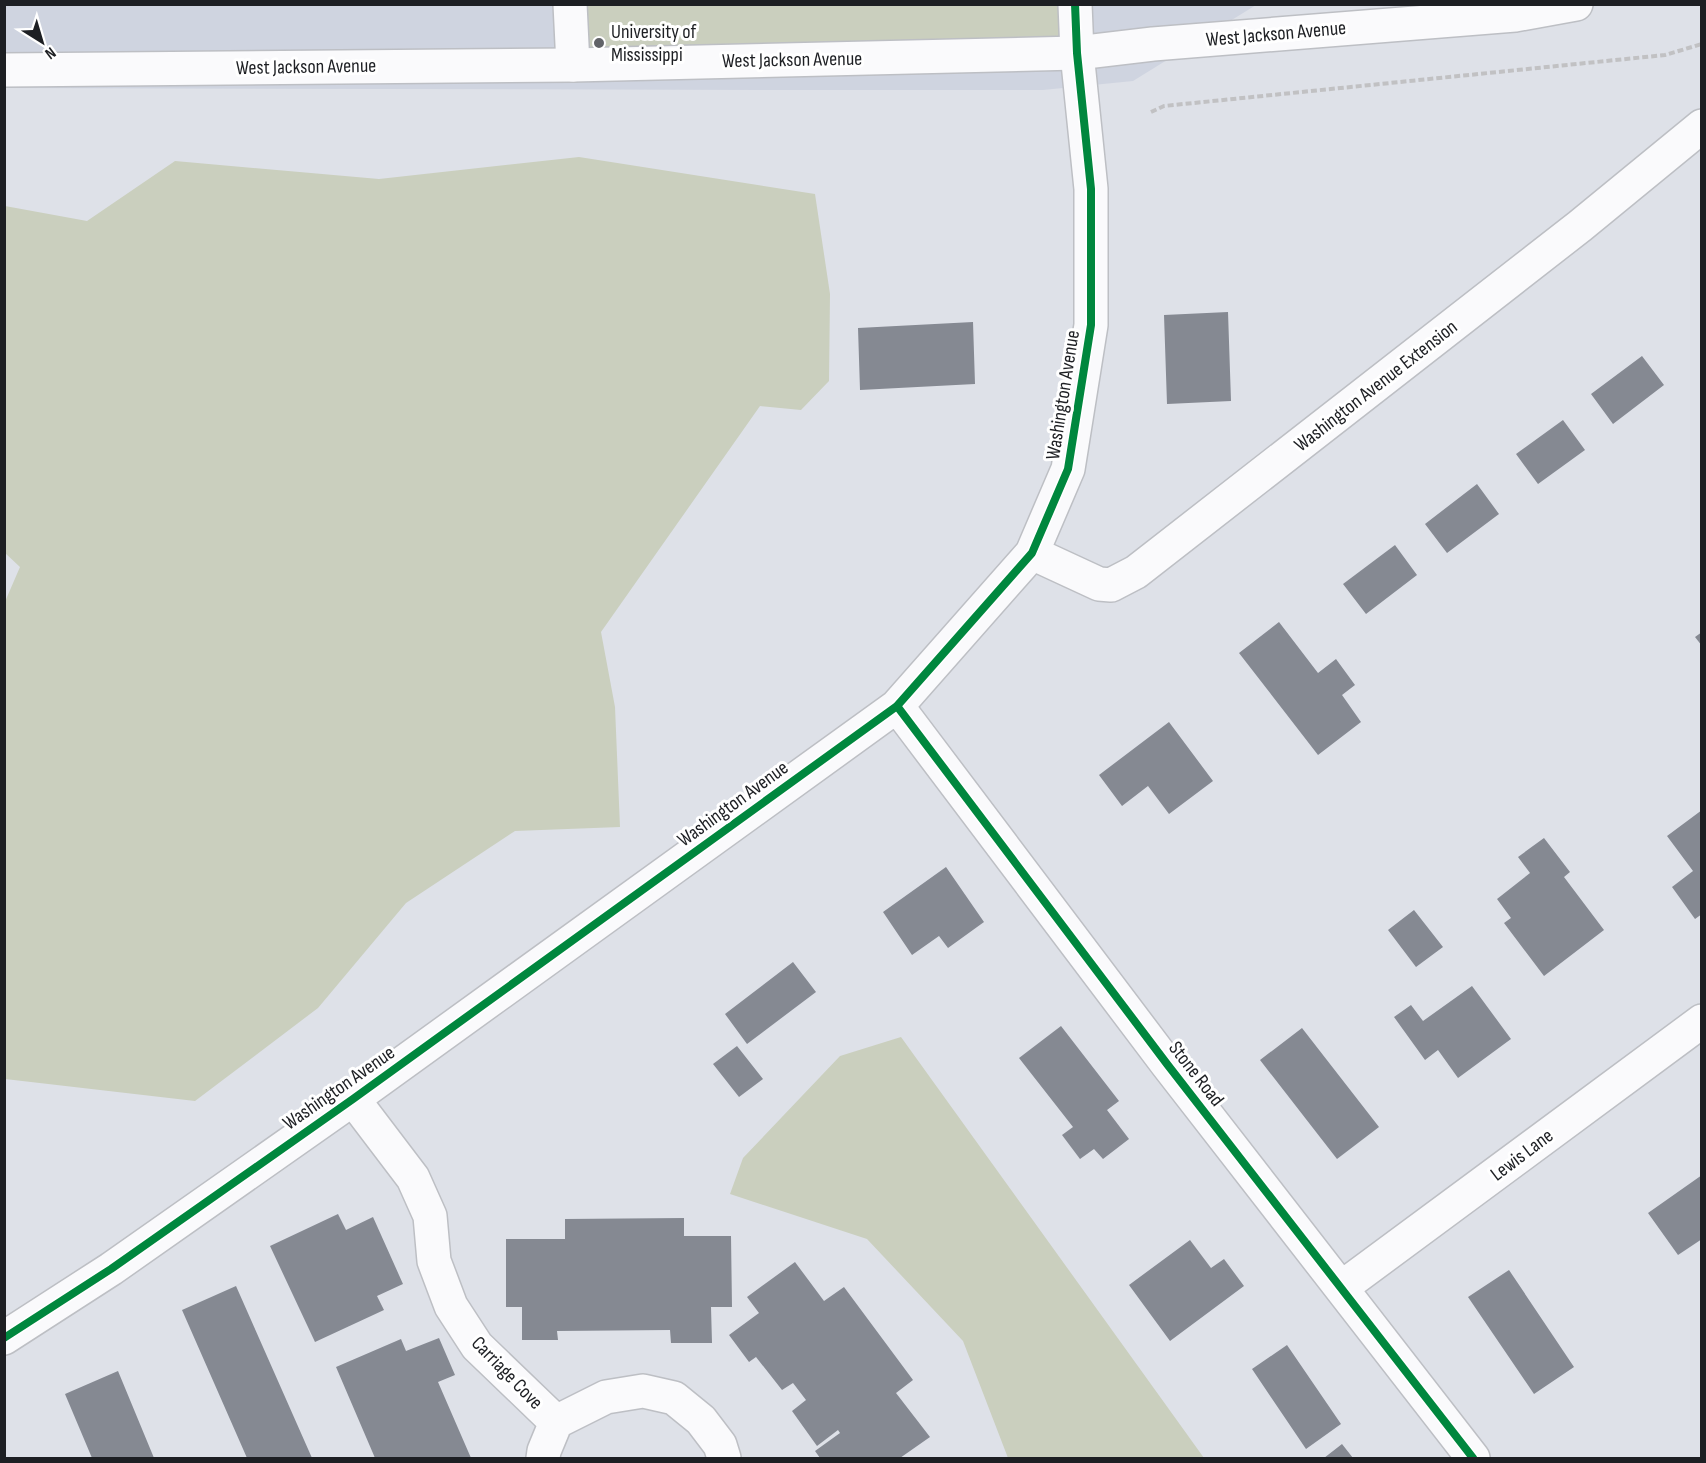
<svg xmlns="http://www.w3.org/2000/svg" width="1706" height="1463" font-family="'Sofia Sans Condensed',sans-serif">
  <style>
    .built { fill: #cfd4e0 }
    .green { fill: #cacfbe }
    .building { fill: #858992 }
    .lines { fill: none; stroke-linecap: round; stroke-linejoin: round }
    .minor-casing { stroke: #bdbfc4; stroke-width: 36 }
    .major-casing { stroke: #bdbfc4; stroke-width: 36 }
    .path { stroke: #c1c1c3; stroke-width: 4; stroke-dasharray: 6 3; stroke-linecap: butt }
    .minor { stroke: #fafafc; stroke-width: 33 }
    .major { stroke: #fafafc; stroke-width: 33 }
    .cycleway-casing { stroke: #fff; stroke-width: 11 }
    .cycleway { stroke: #00873e; stroke-width: 8 }
    .poi-dot { fill: #616368; stroke: #fff; stroke-width: 2 }
    .labels { text-anchor: middle; dominant-baseline: central; stroke-width: 6; stroke-linejoin: round; paint-order: stroke }
    .poi-label { font-size: 20px; fill: #1d1f23; stroke: #fff; text-anchor: start }
    .street-label { font-size: 20px; fill: #1d1f23; stroke: #fff }
  </style>
  <rect width="100%" height="100%" fill="#dee1e8"/>
  <!-- built -->
  <path class="built" d="M5,5H1256L1133,81L1043,90H764L5,88Z"/>
  <!-- green -->
  <path class="green" d="M570,5H1075L1077,53L573,65Z
    M579,157L815,194L830,294L829,381L801,410L760,406L601,632L615,707L620,827L515,831L406,903L318,1008L195,1101L5,1079L4,604L20,567L4,552L5,206L87,221L175,161L379,179Z
    M901,1037L1176,1419L1204,1458H1008L963,1341L867,1239L730,1194L743,1158L840,1056Z"/>
  <!-- building -->
  <path class="building" d="M1228,312L1231,401L1167,404L1164,315Z
    M973,322L975,384L860,390L858,328Z
    M1642,356L1664,385L1613,424L1591,394Z
    M1563,420L1585,450L1538,484L1516,454Z
    M1477,484L1499,514L1447,553L1425,524Z
    M1395,545L1417,575L1366,614L1343,584Z
    M1279,622L1318,673L1336,659L1355,685L1342,695L1361,722L1318,755L1239,653Z
    M1702,632V646L1695,637Z
    M1169,722L1213,781L1169,814L1148,786L1122,806L1099,775Z
    M1702,810V914L1695,919L1672,887L1693,871L1667,836Z
    M1544,838L1570,872L1564,877L1604,930L1544,976L1504,923L1511,918L1497,899L1530,873L1518,857Z
    M946,867L984,922L948,948L939,936L912,955L883,912Z
    M1414,910L1443,947L1416,967L1388,930Z
    M793,962L816,992L747,1044L725,1014Z
    M1472,986L1511,1039L1458,1078L1438,1050L1425,1060L1394,1017L1411,1005L1423,1021Z
    M1061,1026L1119,1101L1107,1110L1129,1139L1103,1159L1094,1149L1080,1159L1062,1135L1073,1127L1019,1058Z
    M1302,1028L1379,1127L1337,1159L1260,1060Z
    M737,1046L763,1079L739,1097L713,1064Z
    M1702,1175V1239L1678,1255L1648,1213Z
    M338,1214L346,1230L373,1217L403,1284L377,1296L384,1310L315,1342L270,1246Z
    M684,1218V1236H731L732,1307H711L712,1343H671L670,1330L557,1331L558,1340H522V1307H506V1239H565V1219Z
    M1190,1240L1211,1268L1224,1259L1244,1286L1170,1341L1129,1285Z
    M795,1262L824,1301L844,1287L913,1380L896,1393L930,1437L900,1458H820L815,1451L840,1433L838,1430L817,1446L792,1411L806,1400L793,1383L782,1390L756,1357L749,1362L729,1335L759,1313L747,1297Z
    M1509,1270L1574,1367L1534,1394L1468,1297Z
    M236,1286L312,1458H247L182,1310Z
    M439,1338L455,1375L438,1382L471,1458H375L336,1367L401,1339L406,1351Z
    M1287,1345L1341,1424L1306,1449L1252,1369Z
    M118,1371L154,1458H92L65,1394Z
    M1342,1444L1353,1458H1324Z"/>
  <g class="lines">
    <!-- minor casing -->
    <g class="minor-casing">
      <path id="minor" d="M570,4L573,65
        M1032,553L1099,584L1111,585L1136,572L1580,226L1702,126
        M897,706L1167,1064L1473,1458
        M353,1099L413,1178L430,1216L434,1261L451,1306L477,1346L556,1422
        M1341,1288L1702,1021
        M4,1338L111,1269L353,1099L897,706L1032,553L1068,469L1091,325V189L1077,53L1075,4
        M543,1458L544,1451L556,1422L606,1397L643,1391L674,1398L701,1420L720,1445L724,1458"/>
    </g>
    <!-- major casing -->
    <g class="major-casing">
      <path id="major" d="M4,70L573,65L1077,53L1153,44L1515,15L1576,4"/>
    </g>
    <!-- path -->
    <path class="path" d="M1142,4V5
      M1151,112L1164,106L1665,55L1702,44"/>
    <!-- minor -->
    <use href="#minor" class="minor"/>
    <!-- major -->
    <use href="#major" class="major"/>
    <!-- cycleway casing -->
    <g class="cycleway-casing">
      <path id="cycleway" d="M897,706L1167,1064L1473,1458
        M4,1338L111,1269L353,1099L897,706L1032,553L1068,469L1091,325V189L1077,53L1075,4"/>
    </g>
    <!-- cycleway -->
    <use href="#cycleway" class="cycleway"/>
  </g>
  <!-- markers -->
  <circle class="poi-dot" cx="599" cy="43" r="6"/>
  <g class="labels">
    <!-- poi labels -->
    <g class="poi-label">
      <text x="611" y="32">University of<tspan x="611" dy="23">Mississippi</tspan></text>
    </g>
    <!-- street labels -->
    <g class="street-label">
      <text transform="translate(1276 34) rotate(-5)">West Jackson Avenue</text>
      <text transform="translate(792 60) rotate(-1)">West Jackson Avenue</text>
      <text transform="translate(306 67) rotate(-1)">West Jackson Avenue</text>
      <text transform="translate(1376 386) rotate(-38)">Washington Avenue Extension</text>
      <text transform="translate(1063 395) rotate(-81)">Washington Avenue</text>
      <text transform="translate(733 804) rotate(-36)">Washington Avenue</text>
      <text transform="translate(1196 1074) rotate(52)">Stone Road</text>
      <text transform="translate(339 1088) rotate(-35)">Washington Avenue</text>
      <text transform="translate(1522 1155) rotate(-37)">Lewis Lane</text>
      <text transform="translate(507 1373) rotate(46)">Carriage Cove</text>
    </g>
  </g>
  <!-- border -->
  <rect width="1706" height="1463" fill="none" stroke="#1d1f23" stroke-width="12"/>
  <!-- north arrow -->
  <g transform="translate(42 42) rotate(143)" stroke="#ffffff" stroke-width="4.5" paint-order="stroke">
  <path d="M0-4.5L10 22L0 15L-10 22Z" fill="#1d1f23"/>
  <text y="-9" font-size="16" font-weight="bold" text-anchor="middle" fill="#1d1f23">N</text>
  </g>
</svg>
